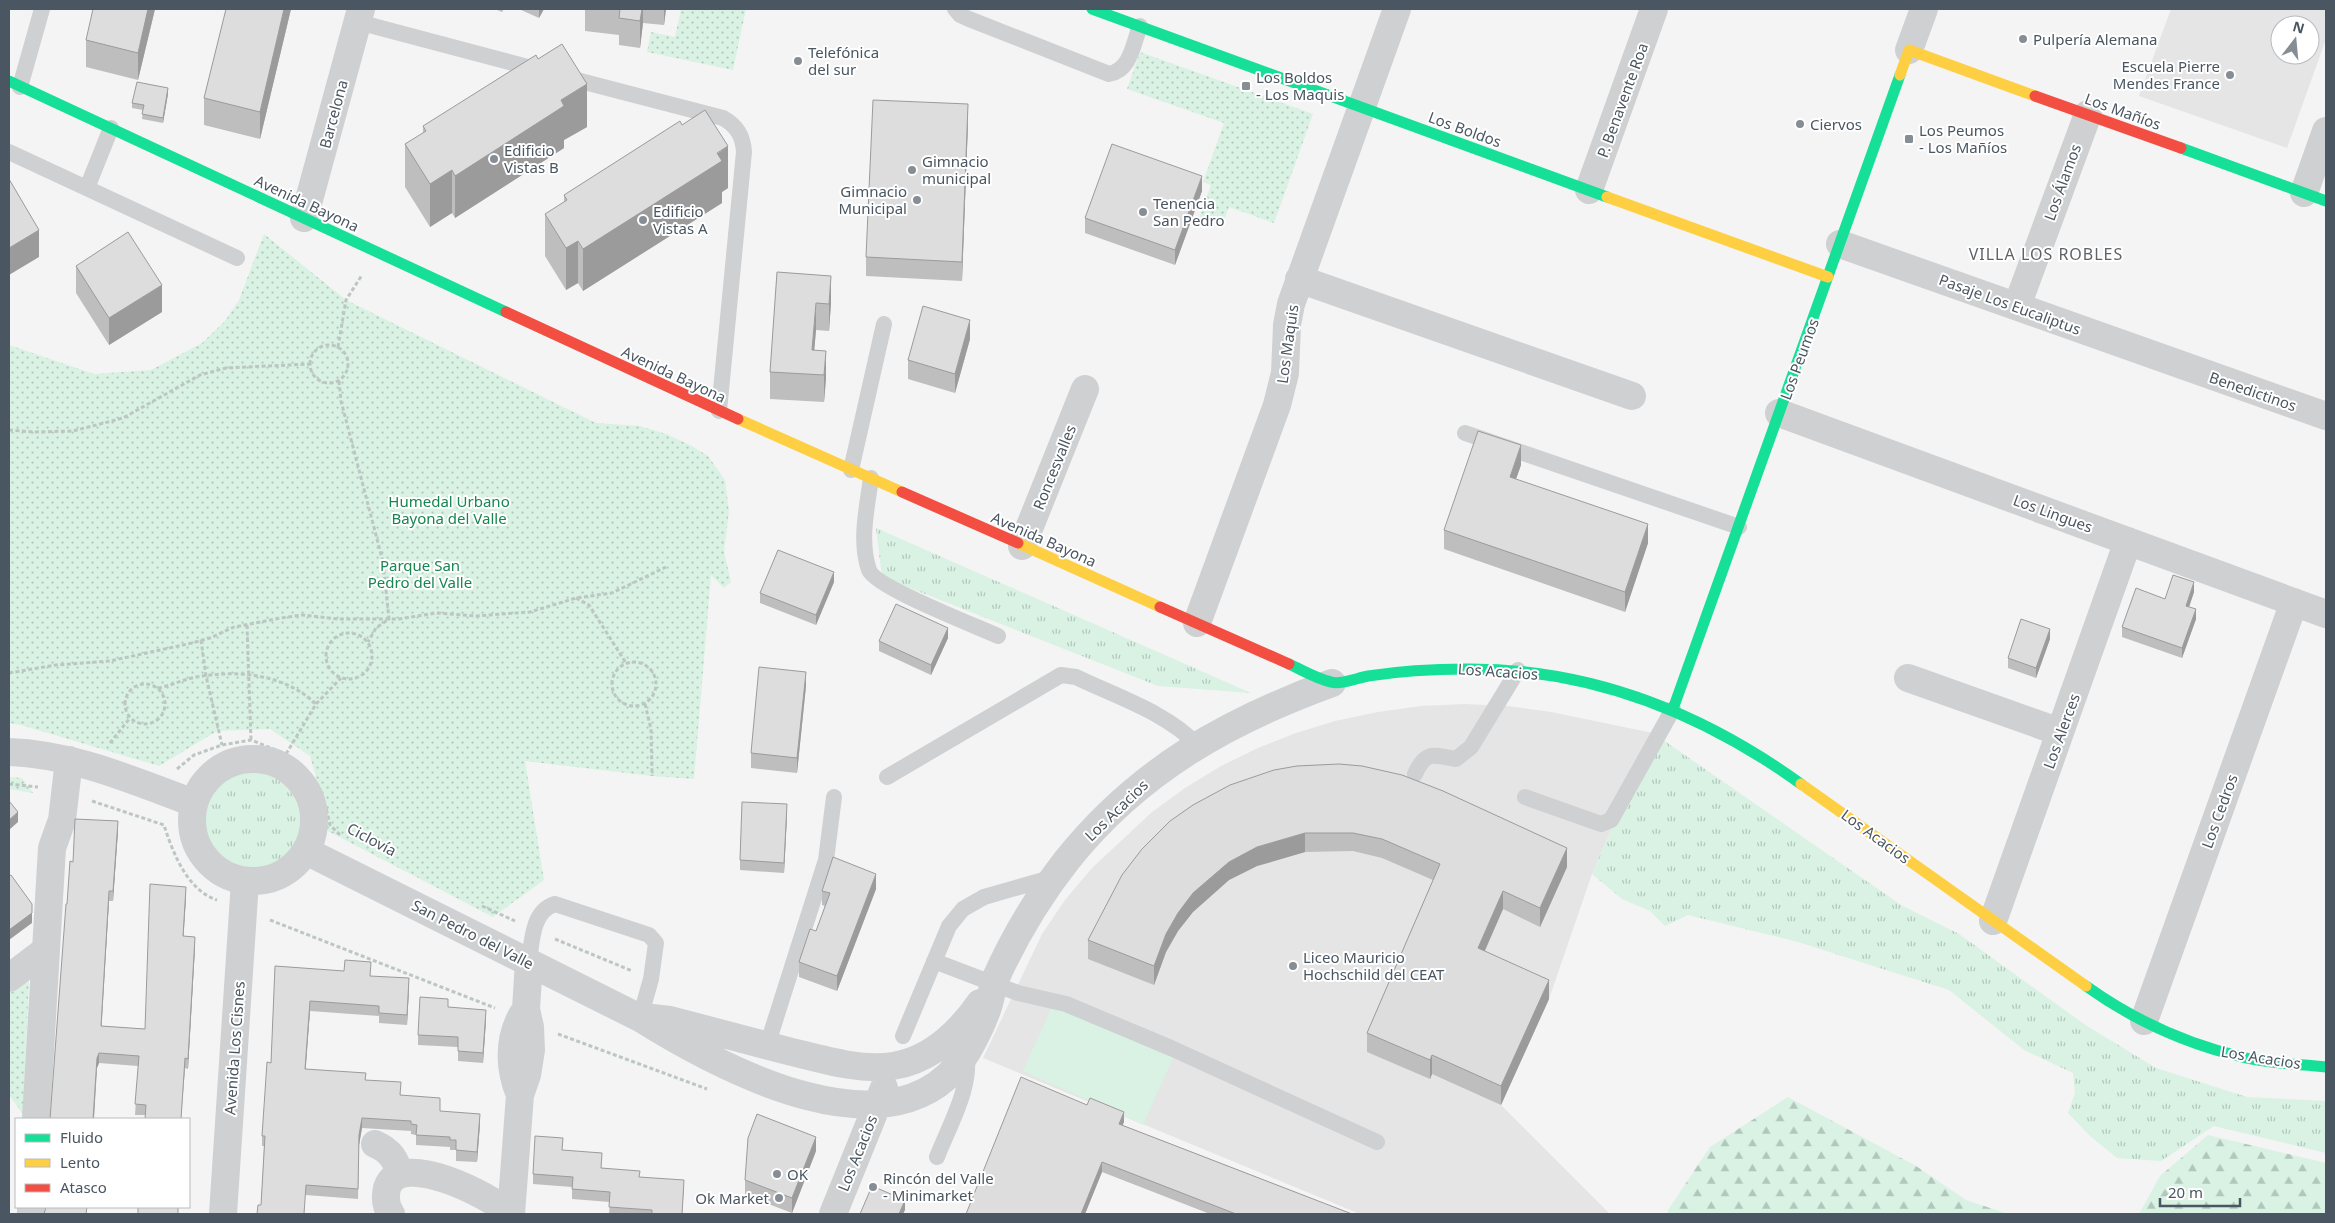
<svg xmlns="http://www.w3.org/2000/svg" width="2335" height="1223" font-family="'Noto Sans',sans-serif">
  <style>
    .education { fill: #e6e5e6; fill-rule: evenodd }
    .grass { fill: url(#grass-tufts) }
    .forest { fill: url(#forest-firs) }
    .park { fill: url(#park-dots) }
    .pitch { fill: #d9f2e3 }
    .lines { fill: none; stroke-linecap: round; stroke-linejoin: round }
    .path { stroke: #bcc7c4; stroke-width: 3; stroke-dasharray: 4 2.5; stroke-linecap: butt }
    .lane { stroke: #ced0d2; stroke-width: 16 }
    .street { stroke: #ced0d2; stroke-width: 28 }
    .fast { stroke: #16e098; stroke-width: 11 }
    .slow { stroke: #ffcf43; stroke-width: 11 }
    .jam { stroke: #f24e42; stroke-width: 11 }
    .wall { fill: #bebebf }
    .shaded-wall { fill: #9b9b9b }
    .building { fill: #ddddde; stroke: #9b9b9b }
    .poi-dot { fill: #868d94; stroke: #fff; stroke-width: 2 }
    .labels { text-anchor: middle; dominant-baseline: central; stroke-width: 4; stroke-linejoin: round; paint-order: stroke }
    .poi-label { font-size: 15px; fill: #4a5661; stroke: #fff; text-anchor: start }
    .street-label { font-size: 15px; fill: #4a5661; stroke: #fff }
    .park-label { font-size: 15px; fill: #17864f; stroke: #fff }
    .neighbourhood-label { font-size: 16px; letter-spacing: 1px; fill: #5f6368; stroke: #fff }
  </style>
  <defs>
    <pattern id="grass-tufts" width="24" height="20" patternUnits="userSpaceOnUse" patternTransform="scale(1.25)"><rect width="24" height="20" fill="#d9f2e3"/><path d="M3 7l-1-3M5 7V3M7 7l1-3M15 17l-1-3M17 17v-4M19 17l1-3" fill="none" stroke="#b2c7bb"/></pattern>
    <pattern id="forest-firs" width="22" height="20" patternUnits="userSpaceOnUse" patternTransform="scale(1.25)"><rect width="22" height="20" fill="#d9f2e3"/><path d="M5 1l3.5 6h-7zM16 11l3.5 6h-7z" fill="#b2c7bb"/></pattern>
    <pattern id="park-dots" width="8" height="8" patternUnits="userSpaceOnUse" patternTransform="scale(1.25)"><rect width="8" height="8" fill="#d9f2e3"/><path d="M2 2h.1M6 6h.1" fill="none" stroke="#b2c7bb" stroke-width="1.8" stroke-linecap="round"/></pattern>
  </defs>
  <rect width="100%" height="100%" fill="#f4f4f4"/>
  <!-- education -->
  <path class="education" d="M2171,9H2326V39L2287,148L2139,96ZM2280,25H2310V55H2280Z
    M1465,704L1508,706L1551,712L1653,733L1592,874L1549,999L1501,1105L1610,1214H1360L983,1058L1042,934L1065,900L1092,868L1152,812L1185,788L1221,766L1258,748L1296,733L1335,721L1378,712L1421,706Z"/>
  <!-- grass -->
  <path class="grass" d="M876,528L1251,693L1158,686L882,577Z
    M1653,733L1901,905L1959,934L2087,1026L2156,1068L2247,1097L2326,1101V1153L2214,1126L2161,1161L2117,1158L2090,1136L2068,1113L2075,1093L2073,1073L2024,1050L1949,990L1798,942L1688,915L1665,926L1650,911L1622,899L1592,874Z
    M202 821a49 49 0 1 1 98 0a49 49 0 1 1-98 0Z"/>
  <!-- forest -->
  <path class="forest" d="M1788,1097L1916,1166L1966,1200L2008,1214H1668V1210L1710,1147Z
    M2208,1135L2326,1163V1214H2139L2160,1176Z"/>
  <!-- park -->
  <path class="park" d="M681,9H746L733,70L647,52L651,32L675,37Z
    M1140,52L1313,114L1274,223L1229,207L1222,226L1199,218L1211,185L1203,182L1224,123L1127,89Z
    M264,234L346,300L596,423L640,426L666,434L692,446L708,456L725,480L729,511L724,552L731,582L724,588L711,575L694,779L652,776L525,761L544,880L493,917L324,829L318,784L310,756L270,729L217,731L159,766L21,725L9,723V345L94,374L151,370L202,343L225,321L239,300Z
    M9,777L22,778L33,793L9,789Z
    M29,979L23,1114L9,1095V993Z"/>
  <!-- pitch -->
  <path class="pitch" d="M1053,1004L1173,1058L1143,1125L1023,1071Z"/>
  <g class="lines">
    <!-- path -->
    <path class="path" d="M310 364a19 19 0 1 1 38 0a19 19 0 1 1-38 0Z
      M338,347L346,300L362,275
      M339,381L341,401L383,562L389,619L376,628L368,642
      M9,430L33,432L73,431L123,418L200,375L226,368L310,364
      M576,598L589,605L626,663
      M247,625L251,740
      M326 656a23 23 0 1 1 46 0a23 23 0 1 1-46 0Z
      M201,640L206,676L222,745
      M612 684a22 22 0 1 1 44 0a22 22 0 1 1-44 0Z
      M9,673L56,665L110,661L192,643L210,638L234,627L281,618L302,615L338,619H399L436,613L476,616L530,612L576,598L612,593L666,567
      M125 704a20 20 0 1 1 40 0a20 20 0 1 1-40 0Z
      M158,688C169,686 180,681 192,678C235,669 283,673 316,704
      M645,704L651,729L652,776
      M110,743L130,718
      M286,754L316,704L341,678
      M177,769L194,755L222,745L251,740L286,754L315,784L326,808L330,825L340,835
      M9,784L38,787
      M92,801L164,825C173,853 187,890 217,900
      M482,906L515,921
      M270,920L495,1008
      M555,939L632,971
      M558,1034L707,1089"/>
    <!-- lane -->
    <path class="lane" d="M955,9L960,15L969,19L1109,74C1131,70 1133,44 1140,26
      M358,22L539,70
      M565,77L723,118C737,126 743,136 744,152L719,411
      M20,87L42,9
      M9,152L237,258
      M87,188L111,128
      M1465,433L1739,527
      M851,470L884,324
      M871,478C867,508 859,541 869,570C875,587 976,626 998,636
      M1415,774C1426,750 1433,755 1456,759L1471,747L1518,670
      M887,777L1061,675L1076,677C1115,696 1168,713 1197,745
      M1525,797L1601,824L1611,820L1673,709
      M934,961L1018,993L1066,1004L1171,1048L1377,1142
      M529,962C532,941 532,911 555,904L649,935L656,943L651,979L640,1018
      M903,1036L949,926L963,909L984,897L1054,877
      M767,1046L826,860L834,797
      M937,1157C949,1126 973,1085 966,1053"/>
    <!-- street -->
    <path class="street" d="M1909,50L1924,9
      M1589,190L1654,9
      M2304,193L2326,131
      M304,218L361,9
      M1840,244L2326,416
      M1299,279L1632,396
      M2017,306L2088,114
      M1779,413L2326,614
      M1022,546L1085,389
      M1197,623L1277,405L1285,373L1287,325L1291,304L1397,9
      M1908,678L2060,732
      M9,752C73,754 134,781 194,803
      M192 820a61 61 0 1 1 122 0a61 61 0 1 1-122 0Z
      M306,851L640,1018C720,1068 898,1165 967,1052C975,1038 983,1022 988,1007C991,998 992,989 995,980C1014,937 1038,897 1067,860C1138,771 1227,721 1332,683
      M1993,921L2128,541
      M9,978L46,950
      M652,1018L670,1020C709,1030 749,1041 788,1051C821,1059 859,1071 893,1066C931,1060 959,1033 980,1003
      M2144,1021L2294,602
      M520,1095C509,1069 508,1040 522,1015
      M36,1119L52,848L62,820L69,760
      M375,1144C389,1150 397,1159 399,1175
      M31,1214V1207
      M223,1214L245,881
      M391,1214C386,1207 385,1197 387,1188C399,1148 493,1197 510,1214
      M511,1214L520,1095L527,1075L531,1050L530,1027L526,1009L529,962
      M833,1214L884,1088"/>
    <!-- fast -->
    <path class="fast" d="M1092,9L1607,197
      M9,81L506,312
      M2181,148L2326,201
      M1289,664C1302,670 1317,679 1331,682C1341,685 1357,678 1368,676C1400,671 1433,669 1466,669C1591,668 1701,712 1801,784
      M1673,709L1900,75
      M2086,986C2132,1019 2187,1044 2242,1057C2269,1064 2299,1064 2326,1067"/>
    <!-- slow -->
    <path class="slow" d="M1900,75L1909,50L2035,96
      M1607,197L1828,277
      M738,419L902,492
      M1018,543L1160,607
      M1801,784L2086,986"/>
    <!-- jam -->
    <path class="jam" d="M2035,96L2181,148
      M506,312L738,419
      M902,492L1018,543
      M1160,607L1289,664"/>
  </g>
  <!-- wall -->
  <path class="wall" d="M155,9L138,80L86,67V40Z
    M291,9L260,139L204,125V98Z
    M495,9H504L502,12Z
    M519,9H544L539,18Z
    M585,9H666L664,25L643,23L640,48L619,45V35L585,31Z
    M168,94L163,123L142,119L143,110L132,108V103Z
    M968,123L962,281L866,276V257Z
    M423,126L587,127L564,140V148L455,218L452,213L430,227L405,187V144L423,133Z
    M728,188L722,192V203L583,291L578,283L566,290L545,256V214L564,202V195Z
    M1202,191L1175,265L1085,233V218Z
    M76,266L162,312L109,345L76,293Z
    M777,272L831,303L829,331L816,330L814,350L826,378L824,402L770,399V372Z
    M970,339L955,393L908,379V360Z
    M1521,465L1516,479L1648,543L1625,612L1444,549V530Z
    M834,582L816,625L760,603V593Z
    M2194,592L2189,607L2196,619L2182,658L2122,637V627L2165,599Z
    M948,638L931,675L879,651V641Z
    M2050,639L2036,678L2008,668V658Z
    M806,686L797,773L751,768V753Z
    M1193,805L1567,867L1540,927L1503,909L1485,951L1549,999L1501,1105L1432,1074L1430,1079L1367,1052V1033L1433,880L1382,858L1353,851L1305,852L1257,866L1229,880L1193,912L1178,931L1166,952L1154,985L1088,959V940Z
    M787,815L784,873L740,870V860Z
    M118,831L113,901H109L101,1026L145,1029L186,897L183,936L195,947L188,1069L185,1068L146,1115H135L138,1066L99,1063L97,1068L67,904L73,862Z
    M876,889L837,991L799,977V962L816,931L825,906L822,905V891Z
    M275,966L370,976L409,988L407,1025L379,1023V1016L310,1011L305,1069L366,1080L401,1095L440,1111L480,1124L477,1162L456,1161V1150H450V1147L416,1145V1135L411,1134V1131L362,1128L359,1145L358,1199L306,1195L261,1205L264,1146H262V1136L271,1063Z
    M448,1007L486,1020L483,1063L458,1061V1047L418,1045V1035Z
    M1087,1105L1124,1122L1122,1125L1352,1214H1210L1102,1172L1085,1214H966Z
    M816,1151L792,1213L745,1195V1180Z
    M602,1168L640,1177L684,1190L682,1214H609L610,1202L572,1199V1187L533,1184V1174Z"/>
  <!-- shaded-wall -->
  <path class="shaded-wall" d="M148,9H155L138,80V53Z
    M284,9H291L260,139V112Z
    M539,9H544L539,18Z
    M642,9H643V23L640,48V21Z
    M664,9H666L664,25Z
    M587,84V127L564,140V148L455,218V176L561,100Z
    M168,88V94L163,123V118Z
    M968,104V123L962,281V262Z
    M728,146V188L722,192V203L583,291V249Z
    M452,170V213L430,227V184Z
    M1202,176V191L1175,265V250Z
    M39,230V257L9,275V248Z
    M578,241V283L566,290V248Z
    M831,276V303L829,331V304Z
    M162,285V312L109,345V318Z
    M816,303V330L812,377V350Z
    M970,320V339L955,393V374Z
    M826,351V378L824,402V375Z
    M1521,445V465L1510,496V477Z
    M1648,524V543L1625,612V592Z
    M834,572V582L816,625V615Z
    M2194,582V592L2186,616V606Z
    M2196,609V619L2182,658V648Z
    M948,628V638L931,675V665Z
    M2050,629V639L2036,678V668Z
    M806,672V686L797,773V758Z
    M787,804V815L784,873V863Z
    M18,812V822L9,830V820Z
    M118,821V831L113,901V891Z
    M1305,833V852L1257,866L1229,880L1193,912L1178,931L1166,952L1154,985V966L1166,934L1178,913L1193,893L1229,862L1257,847Z
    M1567,848V867L1540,927V908Z
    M876,874V889L837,991V976Z
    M186,887V897L183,946V936Z
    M109,891V901L101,1036V1026Z
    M1503,891V909L1478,966V948Z
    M32,904V923L9,940V930Z
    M195,937V947L188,1069V1059Z
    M409,978V988L407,1025V1015Z
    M1549,980V999L1501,1105V1086Z
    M310,1001V1011L305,1079V1069Z
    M486,1010V1020L483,1063V1053Z
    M99,1053V1063L97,1068L94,1119H93L97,1058Z
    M1432,1055V1074L1430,1079V1060Z
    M185,1058V1068L181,1119Z
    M1124,1112V1122L1119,1134V1124Z
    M480,1114V1124L477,1162V1152Z
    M362,1118V1128L359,1145L358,1199L359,1135Z
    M816,1137V1151L792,1213V1198Z
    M1102,1162V1172L1085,1214H1081Z
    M905,1200V1210L903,1214H899Z"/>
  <!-- building -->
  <path class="building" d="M93,9H148L138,53L86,40Z
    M226,9H284L260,112L204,98Z
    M620,9H642L640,21L619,18Z
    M562,44L587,84L561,100L564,106L455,176L452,170L430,184L405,144L426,131L423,126L536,55L538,59Z
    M137,82L168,88L163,118L142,114L144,105L132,103Z
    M873,100L968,104L962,262L866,257Z
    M705,110L728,146L717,153L722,161L583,249L578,241L566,248L545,214L567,200L564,195L680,121L682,125Z
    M1112,144L1202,176L1175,250L1085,218Z
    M9,179L39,230L9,248Z
    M128,232L162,285L109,318L76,266Z
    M777,272L831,276L829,304L816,303L812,350L826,351L824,375L770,372Z
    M923,306L970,320L955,374L908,360Z
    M1478,431L1521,445L1510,477L1648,524L1625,592L1444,530Z
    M778,550L834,572L816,615L760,593Z
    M2173,575L2194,582L2186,606L2196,609L2182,648L2122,627L2136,588L2165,599Z
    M896,604L948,628L931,665L879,641Z
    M2021,619L2050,629L2036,668L2008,658Z
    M759,667L806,672L797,758L751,753Z
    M1339,764L1362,766L1402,775L1443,791L1567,848L1540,908L1503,891L1478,948L1549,980L1501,1086L1432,1055L1430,1060L1367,1033L1440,864L1382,839L1353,833H1305L1257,847L1229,862L1193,893L1178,913L1166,934L1154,966L1088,940L1122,875L1142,849L1170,821L1193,805L1230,785L1274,770L1297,766Z
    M9,801L18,812L9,820Z
    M742,802L787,804L784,863L740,860Z
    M75,819L118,821L113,891H109L101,1026L145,1029L150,884L186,887L183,936L195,937L188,1059L185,1058L181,1119H145L146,1105L135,1104L139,1056L99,1053L97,1058L93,1119H50L66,904H67L70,861L73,862Z
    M833,857L876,874L837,976L799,962L810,929L816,931L830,893L822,891Z
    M11,875L32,904V913L9,930V876Z
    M345,960L371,962L370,976L409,978L407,1015L379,1013V1006L310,1001L305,1069L366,1073L365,1080L401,1082L400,1095L440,1098V1111L480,1114L477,1152L456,1150V1140H450V1137L416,1135L417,1125L411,1124V1121L362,1118L359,1135L358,1189L306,1185L304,1214H257L258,1205H261L265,1136H262L267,1062L271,1063L275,966L344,971Z
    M420,997L448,999V1007L486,1010L483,1053L458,1051V1037L418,1035Z
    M1021,1077L1087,1105L1090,1098L1124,1112L1119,1124L1352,1214H1236L1102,1162L1081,1214H966Z
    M757,1114L816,1137L792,1198L745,1180L748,1138Z
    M535,1136L563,1138L562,1150L602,1153L601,1168L640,1171L639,1177L684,1180L682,1214H652V1210L609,1207L610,1192L572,1189L573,1177L533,1174Z
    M872,1186L905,1200L899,1214H860Z
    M46,1207H87L86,1214H44Z
    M138,1207H178V1214H138Z"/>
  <!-- markers -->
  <g class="poi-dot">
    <circle cx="2023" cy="39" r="5"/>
    <circle cx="798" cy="61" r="5"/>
    <circle cx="2230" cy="75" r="5"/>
    <rect x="1241" y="81" width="10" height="10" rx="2.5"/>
    <circle cx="1800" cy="124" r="5"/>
    <rect x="1904" y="134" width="10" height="10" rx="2.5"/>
    <circle cx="494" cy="159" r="5"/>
    <circle cx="912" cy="170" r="5"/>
    <circle cx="917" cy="200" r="5"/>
    <circle cx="1143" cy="212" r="5"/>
    <circle cx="643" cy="220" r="5"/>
    <circle cx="1293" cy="966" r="5"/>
    <circle cx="777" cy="1174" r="5"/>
    <circle cx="873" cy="1187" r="5"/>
    <circle cx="779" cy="1198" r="5"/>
  </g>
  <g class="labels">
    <!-- poi labels -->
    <g class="poi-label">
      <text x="2033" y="39">Pulpería Alemana</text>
      <text x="808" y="52">Telefónica<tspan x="808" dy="17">del sur</tspan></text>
      <text x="2220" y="66" text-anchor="end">Escuela Pierre<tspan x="2220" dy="17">Mendes France</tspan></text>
      <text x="1256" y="77">Los Boldos<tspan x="1256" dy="17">- Los Maquis</tspan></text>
      <text x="1810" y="124">Ciervos</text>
      <text x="1919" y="130">Los Peumos<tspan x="1919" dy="17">- Los Mañíos</tspan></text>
      <text x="504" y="150">Edificio<tspan x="504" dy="17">Vistas B</tspan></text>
      <text x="922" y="161">Gimnacio<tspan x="922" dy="17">municipal</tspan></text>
      <text x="907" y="191" text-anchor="end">Gimnacio<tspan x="907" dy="17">Municipal</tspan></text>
      <text x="1153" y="203">Tenencia<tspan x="1153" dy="17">San Pedro</tspan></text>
      <text x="653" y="211">Edificio<tspan x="653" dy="17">Vistas A</tspan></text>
      <text x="1303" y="957">Liceo Mauricio<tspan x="1303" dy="17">Hochschild del CEAT</tspan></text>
      <text x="787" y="1174">OK</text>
      <text x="883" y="1178">Rincón del Valle<tspan x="883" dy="17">- Minimarket</tspan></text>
      <text x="769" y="1198" text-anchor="end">Ok Market</text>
    </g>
    <!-- street labels -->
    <g class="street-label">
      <text transform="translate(1622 100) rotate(-70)">P. Benavente Roa</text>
      <text transform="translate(2123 111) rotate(20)">Los Mañíos</text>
      <text transform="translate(333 114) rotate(-75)">Barcelona</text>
      <text transform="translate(1465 129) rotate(20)">Los Boldos</text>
      <text transform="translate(2062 182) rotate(-70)">Los Álamos</text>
      <text transform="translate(307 203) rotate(25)">Avenida Bayona</text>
      <text transform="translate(2010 304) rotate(20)">Pasaje Los Eucaliptus</text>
      <text transform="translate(1287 344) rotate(-82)">Los Maquis</text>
      <text transform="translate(1799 359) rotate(-70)">Los Peumos</text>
      <text transform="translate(674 374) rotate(25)">Avenida Bayona</text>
      <text transform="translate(2253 391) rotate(19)">Benedictinos</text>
      <text transform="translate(1054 467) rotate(-68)">Roncesvalles</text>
      <text transform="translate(2053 513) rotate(20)">Los Lingues</text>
      <text transform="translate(1044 539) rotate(24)">Avenida Bayona</text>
      <text transform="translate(1498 671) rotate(4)">Los Acacios</text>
      <text transform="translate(2061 731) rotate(-70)">Los Alerces</text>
      <text transform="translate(1116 810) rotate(-44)">Los Acacios</text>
      <text transform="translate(2219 811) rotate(-70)">Los Cedros</text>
      <text transform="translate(1876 836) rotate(36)">Los Acacios</text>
      <text transform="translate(372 839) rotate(28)">Ciclovía</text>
      <text transform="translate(473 934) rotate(27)">San Pedro del Valle</text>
      <text transform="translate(234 1048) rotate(-86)">Avenida Los Cisnes</text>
      <text transform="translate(2261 1057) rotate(9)">Los Acacios</text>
      <text transform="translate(857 1153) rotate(-68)">Los Acacios</text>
    </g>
    <!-- park labels -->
    <g class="park-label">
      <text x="449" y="501">Humedal Urbano<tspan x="449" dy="17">Bayona del Valle</tspan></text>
      <text x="420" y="565">Parque San<tspan x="420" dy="17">Pedro del Valle</tspan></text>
    </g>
    <!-- neighbourhood labels -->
    <g class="neighbourhood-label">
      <text x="2046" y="254">VILLA LOS ROBLES</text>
    </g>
  </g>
  <!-- border -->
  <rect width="2335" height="1223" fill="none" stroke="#4a5661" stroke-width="20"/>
  <!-- legend -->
  <rect x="15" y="1118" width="175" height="90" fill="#ffffff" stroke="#b7bbc0"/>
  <rect x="25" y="1134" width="25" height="8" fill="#16e098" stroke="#b7bbc0"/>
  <text x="60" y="1143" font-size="15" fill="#4a5661">Fluido</text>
  <rect x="25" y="1159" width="25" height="8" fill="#ffcf43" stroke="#b7bbc0"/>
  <text x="60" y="1168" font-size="15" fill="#4a5661">Lento</text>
  <rect x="25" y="1184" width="25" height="8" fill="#f24e42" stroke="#b7bbc0"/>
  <text x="60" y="1193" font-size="15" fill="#4a5661">Atasco</text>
  <!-- north arrow -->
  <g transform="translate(2295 40) rotate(16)"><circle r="24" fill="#ffffff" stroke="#b7bbc0"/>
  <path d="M0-4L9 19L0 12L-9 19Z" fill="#868d94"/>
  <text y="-8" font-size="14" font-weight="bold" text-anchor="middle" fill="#4a5661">N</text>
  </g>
  <!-- scale -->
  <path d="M2160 1198v8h80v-8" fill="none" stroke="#4a5661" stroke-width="2.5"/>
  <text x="2168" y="1198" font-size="15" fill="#4a5661" stroke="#ffffff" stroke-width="4" paint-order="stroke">20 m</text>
</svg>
